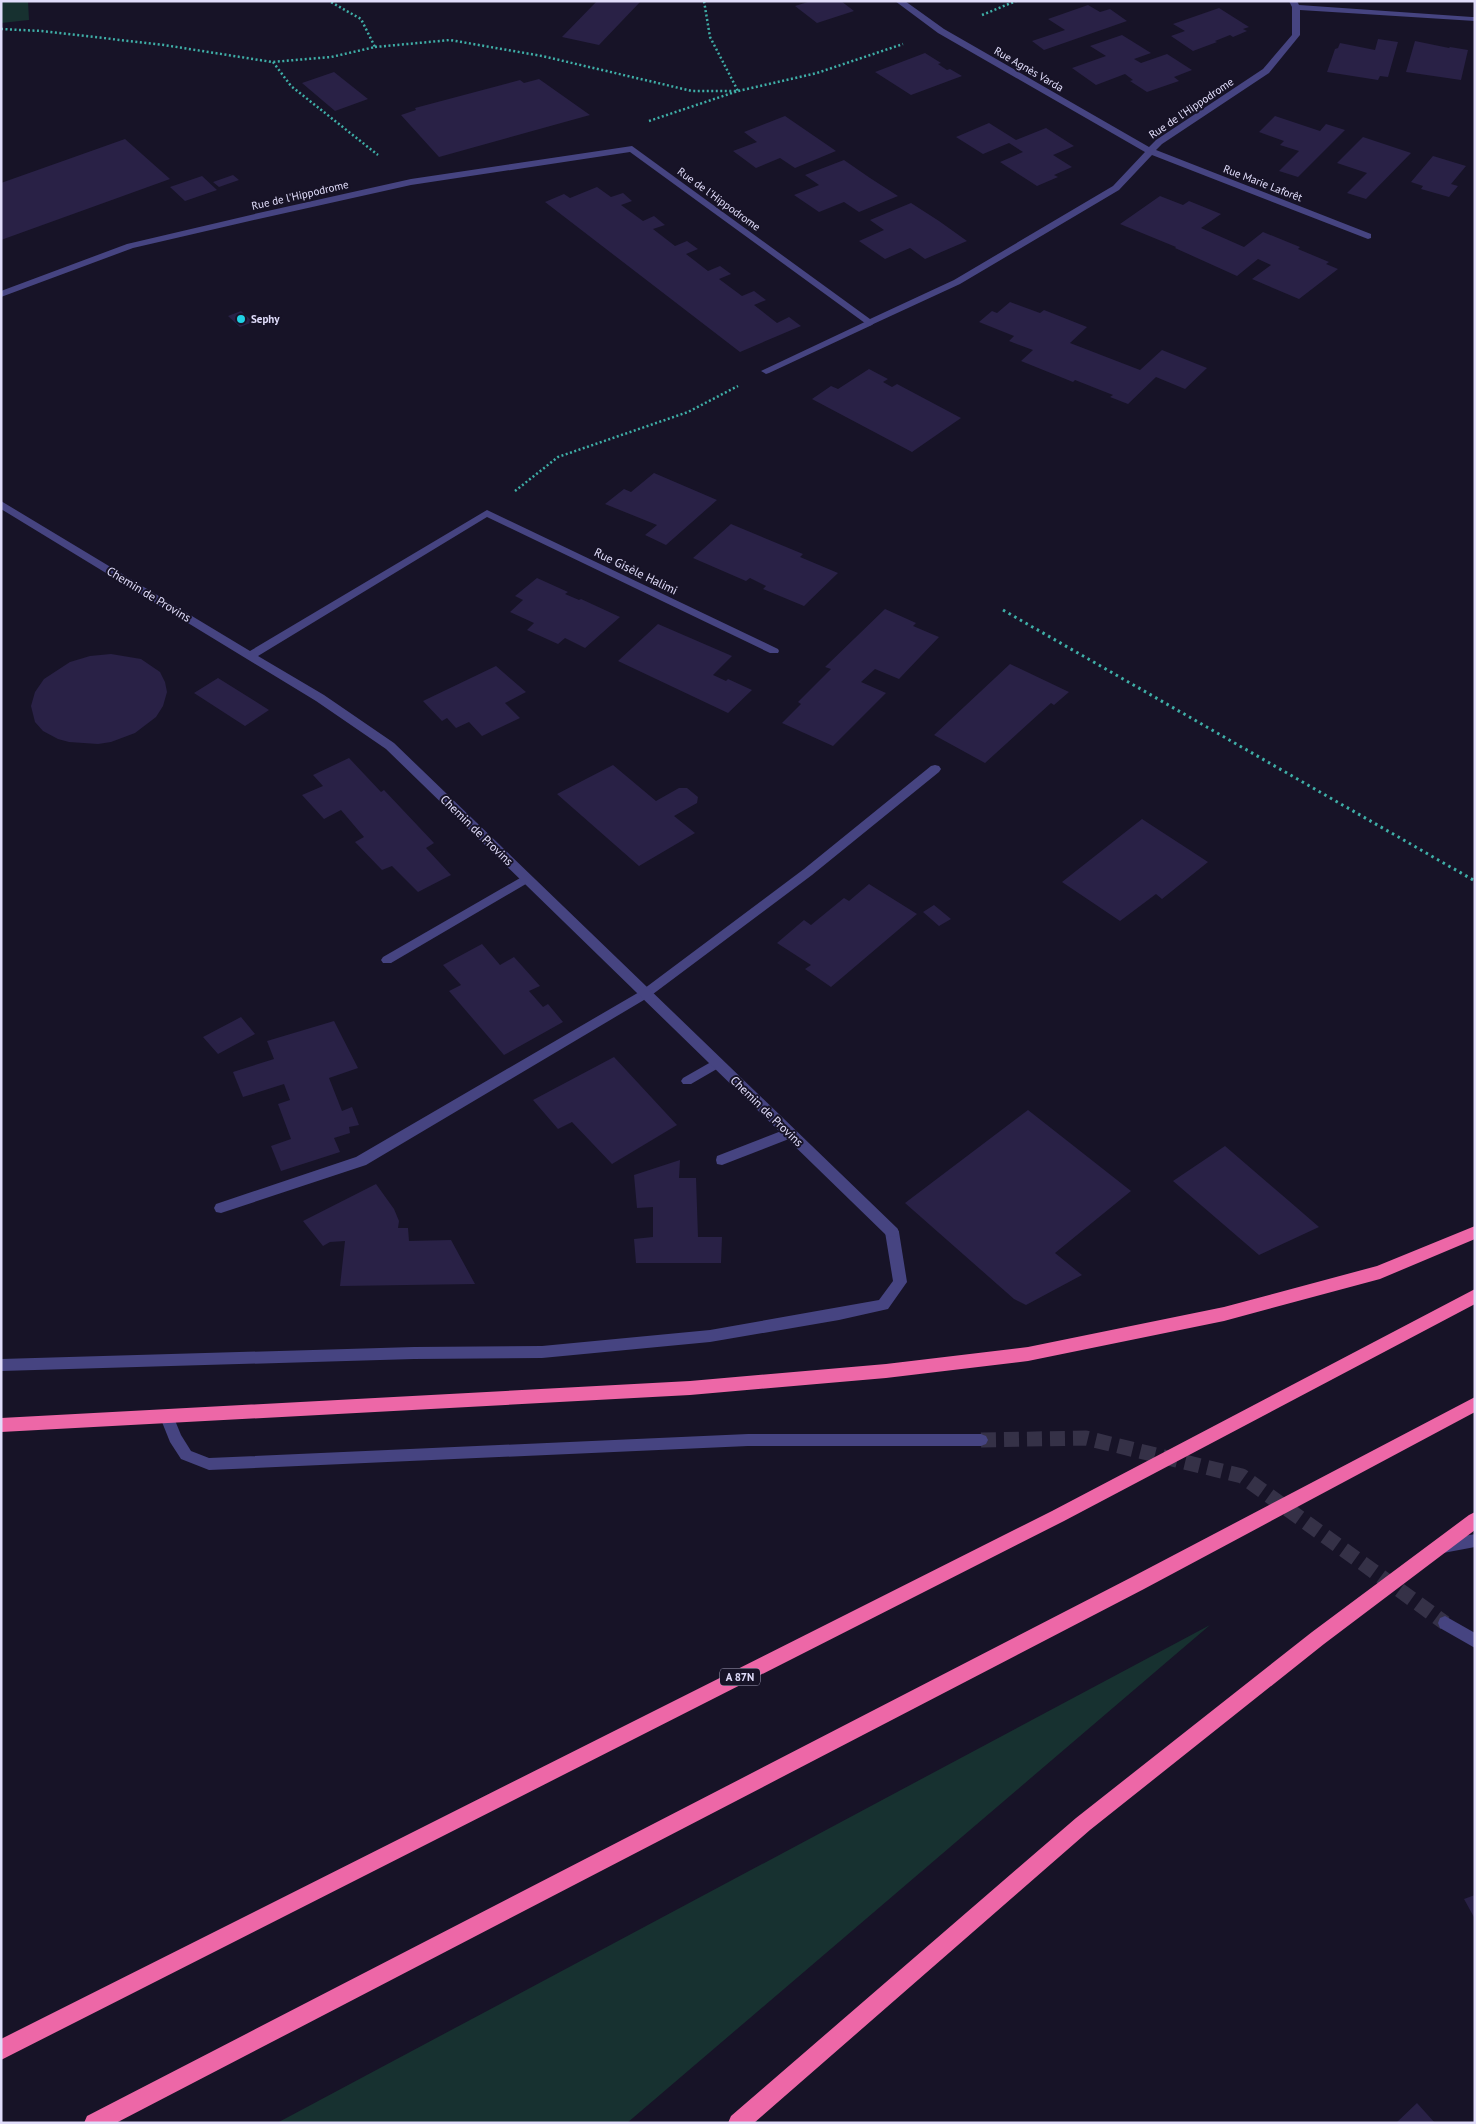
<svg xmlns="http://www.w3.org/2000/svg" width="1476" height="2124" font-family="'PT Sans',sans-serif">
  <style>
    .green { fill: #173130 }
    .building { fill: #292146 }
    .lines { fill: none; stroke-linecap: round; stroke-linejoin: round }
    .minor-tunnel { stroke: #353147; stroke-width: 15; stroke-dasharray: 15 8; stroke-linecap: butt }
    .path-far1 { stroke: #3faea7; stroke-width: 2.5; stroke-dasharray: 2 2.5; stroke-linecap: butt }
    .path { stroke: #3faea7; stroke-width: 3; stroke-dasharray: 2.5 4; stroke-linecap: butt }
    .service { fill: #464481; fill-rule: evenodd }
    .minor { fill: #464481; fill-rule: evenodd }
    .motorway { fill: #ed67a7; fill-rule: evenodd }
    .poi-dot { fill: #20d1e5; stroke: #171327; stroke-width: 2 }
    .labels { text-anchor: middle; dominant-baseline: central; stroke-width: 4; stroke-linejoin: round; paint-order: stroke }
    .far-street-label { font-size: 11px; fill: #e1ddfb; stroke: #171327 }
    .far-poi-label { font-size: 11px; font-weight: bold; fill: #e1ddfb; stroke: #171327; text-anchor: start }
    .shield { fill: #171327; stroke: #a4a0bb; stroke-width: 1 }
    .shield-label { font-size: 11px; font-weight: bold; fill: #e1ddfb }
    .street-label { font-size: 12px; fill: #e1ddfb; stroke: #171327 }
  </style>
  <rect width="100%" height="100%" fill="#171327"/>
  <!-- green -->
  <path class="green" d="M1,1H28L29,20L1,23Z
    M1210,1625L627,2123H277Z"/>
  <!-- building -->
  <path class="building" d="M597,1H641L599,45L562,37Z
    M811,1H841L854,11L817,23L795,6Z
    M1088,5L1100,12L1110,9L1127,21L1044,50L1032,41L1065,30L1048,19Z
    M1219,8L1249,27L1243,29L1247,31L1233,37L1230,35L1215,41L1217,42L1193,51L1171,36L1185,31L1173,24Z
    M1122,35L1151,53L1134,59L1141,63L1167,54L1192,70L1174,77L1179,81L1147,92L1130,81L1133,80L1125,74L1096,85L1072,68L1106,56L1090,46Z
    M1378,39L1398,42L1388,77L1380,76L1378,80L1327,72L1335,49L1338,48L1340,43L1375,50Z
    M1415,41L1449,48L1450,47L1468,50L1461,80L1406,72Z
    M925,53L941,63L938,64L947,70L950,69L962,76L911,95L875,72Z
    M334,72L368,99L335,111L302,83Z
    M539,79L590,115L439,157L401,115L416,110L415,108L520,80L524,83Z
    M785,116L836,151L795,168L780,158L756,168L733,151L757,142L744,132Z
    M1275,116L1320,131L1326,124L1345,130L1298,177L1279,171L1299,151L1280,145L1284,141L1259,132Z
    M989,123L1016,140L1046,128L1074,146L1053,155L1072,167L1054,175L1058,177L1037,186L1000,162L1023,152L1009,143L983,154L956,137Z
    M1363,137L1411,153L1366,199L1347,193L1367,173L1337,163Z
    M125,139L170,179L1,240V183Z
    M1433,156L1466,166L1451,184L1458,186L1449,197L1421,189L1423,186L1411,182Z
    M844,160L870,178L898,196L859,212L844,202L819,212L794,195L819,185L805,175Z
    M233,175L239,180L219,187L213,182Z
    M202,176L217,190L185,201L170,187Z
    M597,187L611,197L623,193L632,201L621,205L643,221L654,216L665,225L653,229L675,246L687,241L698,249L686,254L708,271L720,266L731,274L719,279L742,296L754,291L766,300L754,305L777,323L789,317L801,326L740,352L545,202L564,194L570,198Z
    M1160,196L1183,205L1189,201L1221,214L1201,228L1244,247L1263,232L1300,247L1298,249L1329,262L1326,264L1338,269L1299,299L1252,279L1271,265L1258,259L1237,276L1175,248L1176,247L1120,224Z
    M911,203L939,221L967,241L925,259L910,248L885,259L859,241L884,230L870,220Z
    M1010,302L1040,313L1044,310L1087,327L1070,343L1140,370L1162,350L1207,368L1185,389L1156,377L1128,404L1110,397L1113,395L1075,380L1073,382L1021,361L1033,350L1009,341L1014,336L979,322L992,311L997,313Z
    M241,311L253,322L240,327L228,316Z
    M869,369L888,379L883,382L892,387L897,384L961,418L912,452L812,399L831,386L838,389Z
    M654,473L717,500L666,545L645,535L657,525L605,504L624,489L631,492Z
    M731,524L803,554L800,557L838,573L804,606L763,589L766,586L750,578L746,581L693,558Z
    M537,578L568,592L565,594L579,600L581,599L620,617L585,648L565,638L558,644L527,630L534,623L510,612L523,600L515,596Z
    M885,609L916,623L913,626L939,637L899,679L875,669L861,682L886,693L833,746L782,723L801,704L798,702L831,669L825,667Z
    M658,624L732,656L713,675L726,681L728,679L752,690L728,713L618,661Z
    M111,654L141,659L160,672L165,682L167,692L163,706L156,717L135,733L111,742L98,744L69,742L58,739L43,731L35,722L31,706L35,692L44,679L70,662L90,656Z
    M1010,664L1069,692L1054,705L1051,703L985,763L934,735Z
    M496,666L526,692L505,703L520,718L482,736L469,722L456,728L447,718L442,721L423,701Z
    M218,678L250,698L269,710L245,726L194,693Z
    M349,758L381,792L384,790L434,843L426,848L451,875L418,892L392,866L382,870L355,842L364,837L341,810L324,819L302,795L323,786L313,775Z
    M613,765L656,801L679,788H687L698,797L697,803L674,816L695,833L639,866L557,794Z
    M1142,819L1208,862L1162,899L1156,894L1120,921L1062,882Z
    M869,884L917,914L831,987L805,969L811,965L777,943L804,920L811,925L844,898L849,901Z
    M934,905L951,919L939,926L923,912Z
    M482,944L500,965L514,957L540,986L529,991L543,1007L548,1004L563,1022L504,1055L449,991L461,985L443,965Z
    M241,1017L255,1034L218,1054L203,1037Z
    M334,1021L358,1068L329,1078L342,1111L352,1107L359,1125L349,1127L350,1133L334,1138L340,1152L281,1171L271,1146L291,1139L278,1104L290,1100L284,1084L243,1097L233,1072L274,1059L267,1041Z
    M614,1057L677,1125L612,1164L572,1122L558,1129L533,1100Z
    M1028,1110L1131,1191L1055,1253L1082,1275L1026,1305L1014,1299L905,1203Z
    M1225,1146L1289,1201L1319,1227L1259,1255L1173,1181Z
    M680,1160L679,1178H696L698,1237H722L721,1263H636L634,1239L653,1237V1207L637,1208L634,1175Z
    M376,1184L394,1209L399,1221L398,1228H408L409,1241L451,1240L475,1284L340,1286L345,1241L330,1242L323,1246L303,1221Z
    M1475,1895V1919L1464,1899Z
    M1417,2103L1435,2123H1396Z"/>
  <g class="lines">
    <!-- minor-tunnel -->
    <path class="minor-tunnel" d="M981,1440L1086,1438L1242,1476L1445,1623"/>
    <!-- path-far1 -->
    <path class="path-far1" d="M982,15L1016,1
      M1,29L42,31L164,45L272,62L331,57L375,47L361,19L329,1
      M375,47L450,40L542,56L692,91H738L817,73L903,44
      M273,62L291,86L378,155
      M649,121L738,91L710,37L704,1
      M515,491L558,457L688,412L738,386"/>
    <!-- path -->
    <path class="path" d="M1003,610L1475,881"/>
    <!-- service -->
    <path class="service" d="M869,320L874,323L872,325L769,373L766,374L761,371Z
      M935,765L939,766L941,769L939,772L812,875L649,997L366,1165L221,1213L216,1212L214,1208L216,1204L356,1157L641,991L804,869L931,766Z
      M527,874L533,878L531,881L391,963H383L381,960L383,957Z
      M718,1058L722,1060L724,1063L722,1066L691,1084H683L681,1081L683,1078Z
      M789,1128L794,1129L795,1133L794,1137L722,1165L717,1164L716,1160L717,1156Z
      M892,1227L897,1228L899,1232L907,1282L888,1309L839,1320L710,1342L542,1358L414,1359L1,1371V1359L414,1347L542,1346L710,1330L879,1300L893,1281L885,1232L887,1228Z"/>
    <!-- minor -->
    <path class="minor" d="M895,1H905L944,29L1149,147L1156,140L1263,69L1292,35V7L1289,1H1297L1299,5L1472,17H1475V21L1300,10V35L1269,73L1162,144L1156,150L1371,234V238L1368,239L1152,155L1119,190L960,284L869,326L630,152L411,185L263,218L133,248L1,297V291L127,244L263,212L411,179L632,146L870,319L954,280L1113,186L1145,152L938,33Z
      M1,501L250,651L487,510L778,649L779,651L778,653H770L487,517L258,656L324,695L394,743L897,1228L899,1232L897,1236L892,1237L887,1236L386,749L316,701L1,509Z
      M167,1411L172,1413L181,1435L191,1451L209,1458L748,1434H981L986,1436L988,1440L986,1444L981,1446H748L209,1470L181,1459L170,1442L160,1417L162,1413Z
      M1475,1534V1547L1443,1553L1438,1551L1436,1546L1438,1541Z
      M1445,1616L1475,1633V1648L1440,1628L1438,1623L1440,1618Z"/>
    <!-- motorway -->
    <path class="motorway" d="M1475,1226V1239L1380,1279L1224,1321L1028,1361L886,1378L690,1395L1,1432V1418L690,1381L886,1364L1028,1347L1224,1307L1377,1266Z
      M1475,1289V1304L1064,1521L1,2060V2039L1052,1511Z
      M1475,1397V1412L1144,1589L116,2123H84L87,2116L1132,1577Z
      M1475,1512V1530L1324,1644L1090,1830L754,2123H728L731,2116L1076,1818L1312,1632L1469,1515Z"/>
  </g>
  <!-- markers -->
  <circle class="poi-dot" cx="241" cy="319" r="5"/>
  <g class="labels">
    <!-- far-street labels -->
    <g class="far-street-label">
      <text transform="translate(1029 69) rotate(30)">Rue Agnès Varda</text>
      <text transform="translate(1191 108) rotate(-34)">Rue de l'Hippodrome</text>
      <text transform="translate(1263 183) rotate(21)">Rue Marie Laforêt</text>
      <text transform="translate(300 195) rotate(-13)">Rue de l'Hippodrome</text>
      <text transform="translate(719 199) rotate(36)">Rue de l'Hippodrome</text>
    </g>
    <!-- far-poi labels -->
    <g class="far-poi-label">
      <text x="251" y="319">Sephy</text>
    </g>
    <!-- shield labels -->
    <rect class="shield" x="720" y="1668.5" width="40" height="17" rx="4"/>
    <g class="shield-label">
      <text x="740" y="1677">A 87N</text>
    </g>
    <!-- street labels -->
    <g class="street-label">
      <text transform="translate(636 571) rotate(26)">Rue Gisèle Halimi</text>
      <text transform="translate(149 594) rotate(31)">Chemin de Provins</text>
      <text transform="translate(477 830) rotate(44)">Chemin de Provins</text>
      <text transform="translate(767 1111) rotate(44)">Chemin de Provins</text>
    </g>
  </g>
  <!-- border -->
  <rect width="1476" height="2124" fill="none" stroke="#e1ddfb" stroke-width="5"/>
</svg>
